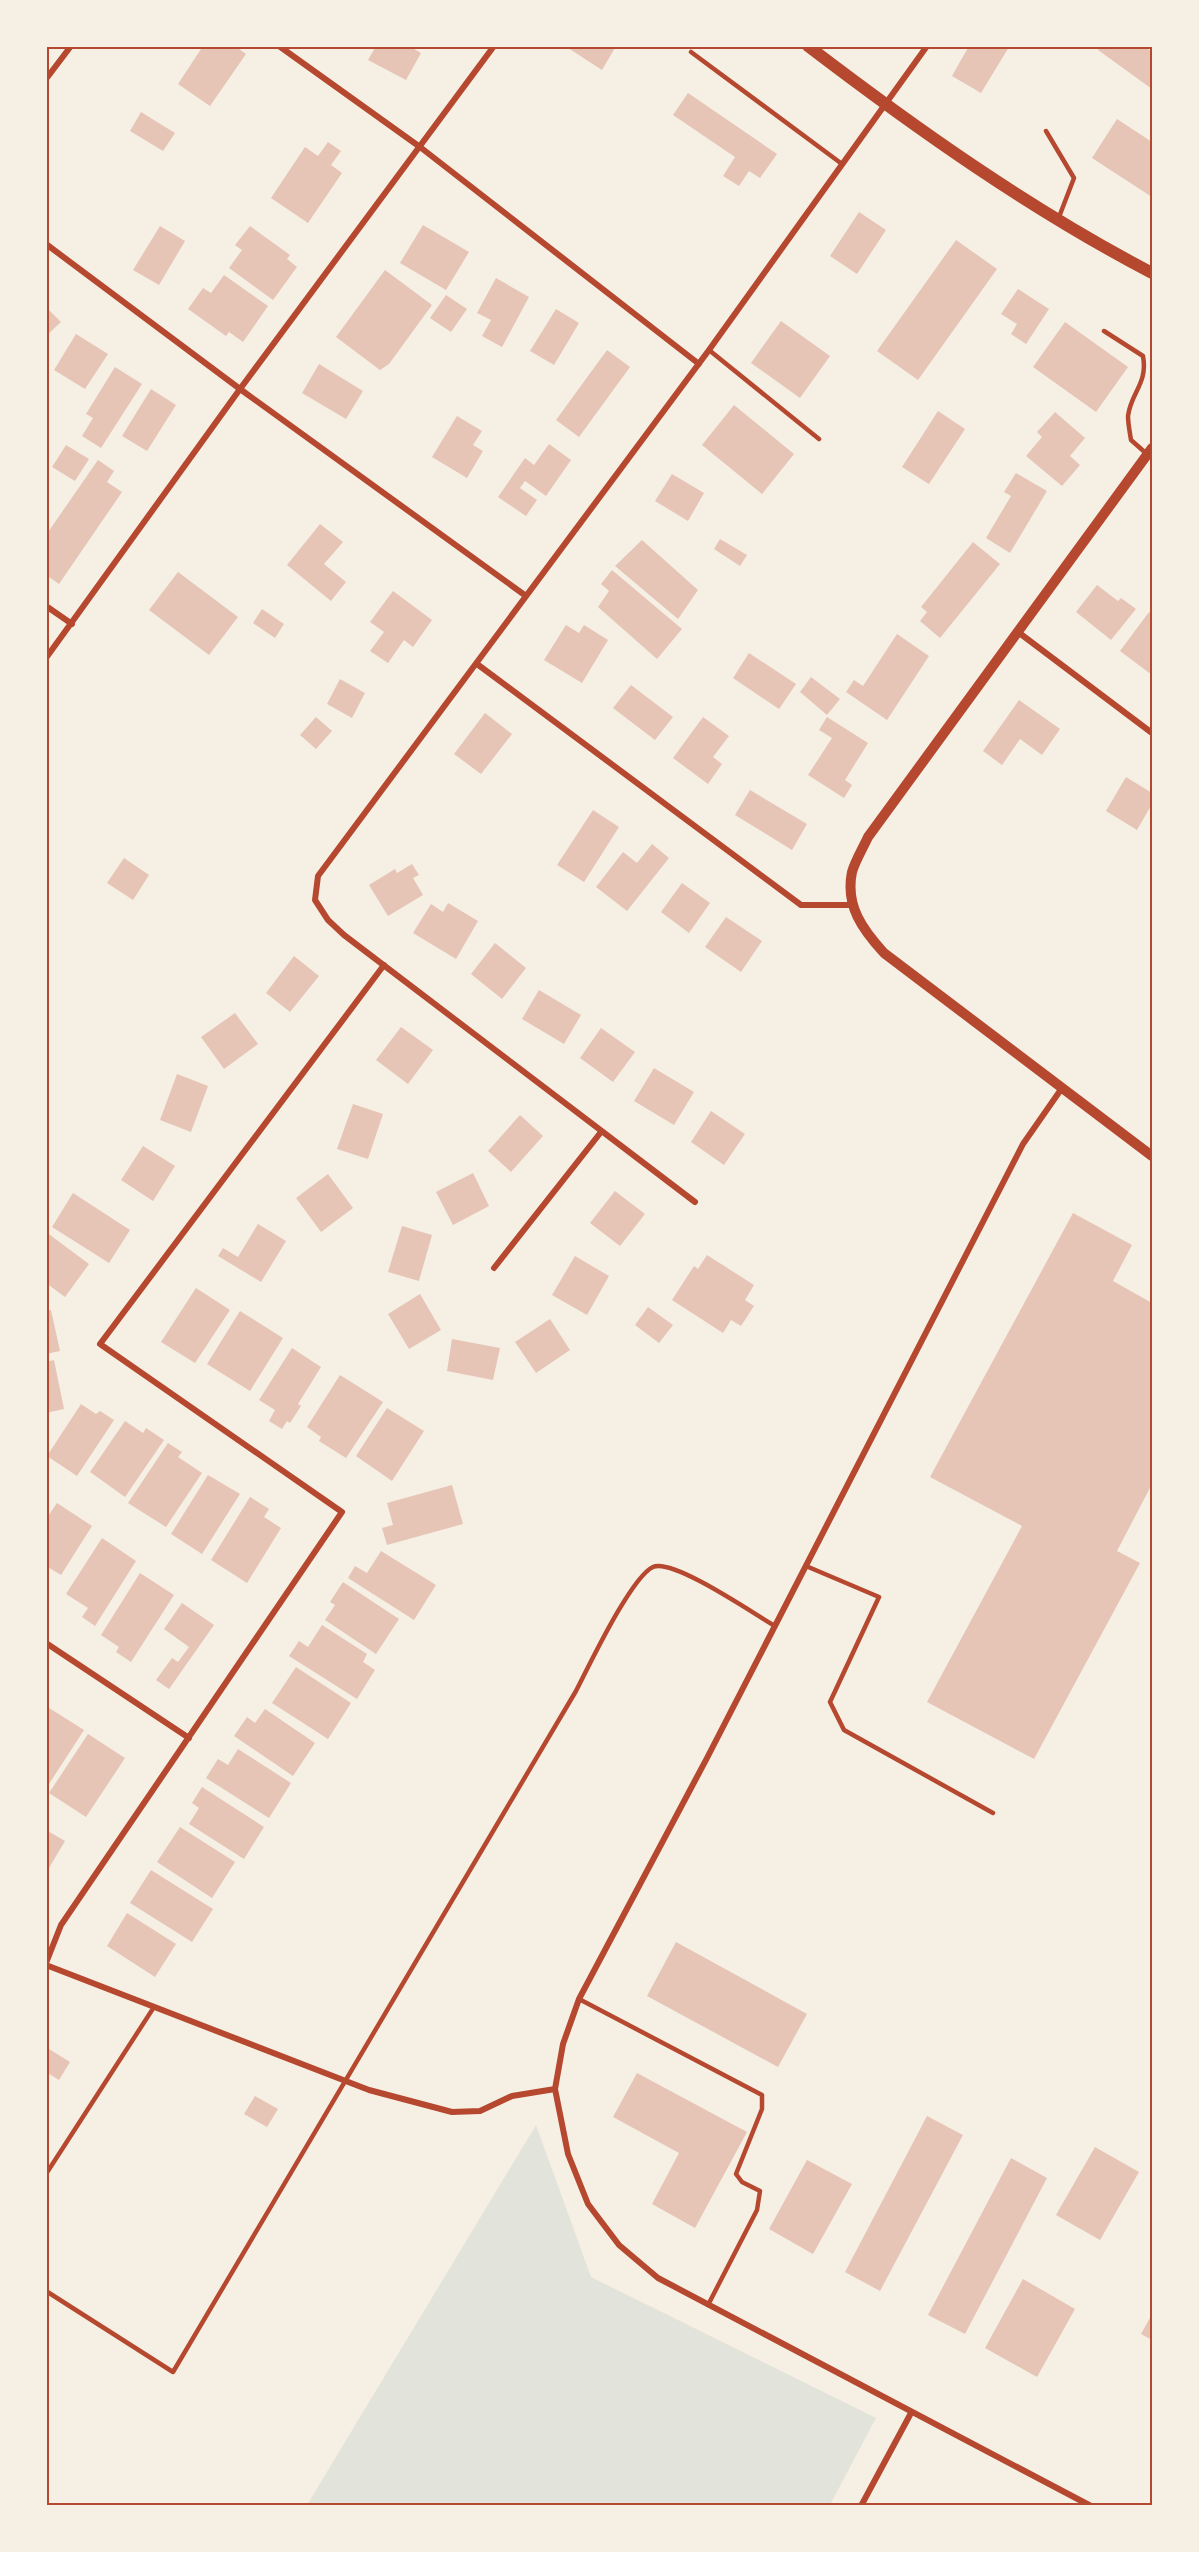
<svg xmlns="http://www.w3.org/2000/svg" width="1199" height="2552" font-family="'Golos Text',sans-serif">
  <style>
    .green { fill: #e2e4dc }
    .building { fill: #e6c5b7 }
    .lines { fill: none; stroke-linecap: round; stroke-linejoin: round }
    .service { stroke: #b5482f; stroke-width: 4.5 }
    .minor { stroke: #b5482f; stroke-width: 6 }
    .tertiary { stroke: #b5482f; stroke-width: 10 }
    .secondary { stroke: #b5482f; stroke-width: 12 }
    .neatline { fill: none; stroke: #b5482f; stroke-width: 2 }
  </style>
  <rect width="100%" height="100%" fill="#f6efe4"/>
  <!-- green -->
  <path class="green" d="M536,2125L591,2277L876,2418L830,2505H307Z"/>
  <!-- building -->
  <path class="building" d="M203,46H235L246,54L210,106L178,84Z
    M376,46H409L421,53L406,80L368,60Z
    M565,46H616L602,70Z
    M969,46L1009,47L981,93L952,76Z
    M1100,46H1144L1152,52V89L1098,50Z
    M688,93L777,154L760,178L749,171L739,186L723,176L735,157L673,115Z
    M141,112L175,133L163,151L130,131Z
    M1117,119L1152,142V197L1092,158Z
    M328,142L341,151L331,165L342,173L308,223L271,198L305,147L318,156Z
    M859,212L886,230L857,274L830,256Z
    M423,225L469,252L446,290L400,263Z
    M160,226L185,241L159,285L133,270Z
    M250,226L290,255L287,259L297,267L273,300L229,268L242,250L235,245Z
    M956,240L997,269L918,380L877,351Z
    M385,270L432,305L389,364L380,370L336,337Z
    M224,275L268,306L243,342L229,332L226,336L188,309L203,288L211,293Z
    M496,278L529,297L502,347L482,336L491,320L477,313Z
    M1018,289L1049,309L1026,344L1011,334L1017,324L1001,314Z
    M446,295L467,309L451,332L430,318Z
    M46,307L61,322L46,336Z
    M556,309L579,323L554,365L530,351Z
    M781,321L830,356L800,398L751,363Z
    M1065,322L1128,367L1096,412L1033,367Z
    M76,334L108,354L85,389L54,370Z
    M607,350L630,367L579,437L556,420Z
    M319,364L363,391L346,419L302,393Z
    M115,367L142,384L101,448L82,436L93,418L86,414Z
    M151,389L176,405L147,451L122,436Z
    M734,405L794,454L762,494L702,445Z
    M938,411L965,429L929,484L902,467Z
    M1055,412L1085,438L1070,456L1080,465L1062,486L1026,456L1042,437L1037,432Z
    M457,416L482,431L473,445L483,451L467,478L432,457Z
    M549,444L571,460L546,496L525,481L520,488L537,500L526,516L498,497L525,458L534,465Z
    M66,445L89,459L75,481L52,467Z
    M98,460L114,471L107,482L122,492L59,584L46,575V535Z
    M1016,473L1047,491L1010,553L986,538L1011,496L1004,492Z
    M672,474L704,493L688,521L655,501Z
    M320,524L343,542L324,564L346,582L331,601L287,565Z
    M720,539L747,555L740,566L714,549Z
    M642,540L698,590L678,619L615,566Z
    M973,542L1000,564L940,638L920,621L927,612L921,607Z
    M612,570L682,629L657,659L598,607L609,591L601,584Z
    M178,572L238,617L209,655L149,610Z
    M1097,585L1118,601L1121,598L1136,609L1111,640L1076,612Z
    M393,591L432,620L413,647L404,640L388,663L370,651L384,632L370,622Z
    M262,609L284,624L275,638L253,623Z
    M1149,612L1152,614V675L1120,651Z
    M566,625L579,633L584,625L608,640L582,683L544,660Z
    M897,634L929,656L887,720L846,692L854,680L863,686Z
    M749,653L796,684L779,709L733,678Z
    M811,677L840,699L827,715L800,692Z
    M340,679L365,693L352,718L327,704Z
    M631,685L673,717L655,740L613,708Z
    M1019,700L1060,729L1042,755L1020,739L1002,765L983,751Z
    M485,713L512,734L481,774L454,754Z
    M316,717L332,731L316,749L300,735Z
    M703,717L729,736L713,757L722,764L708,784L673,758Z
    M827,717L868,743L845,780L852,785L844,798L808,775L832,738L819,730Z
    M1126,777L1152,793V804L1137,830L1106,811Z
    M750,790L807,824L792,850L735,815Z
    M593,810L619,827L584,882L557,865Z
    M652,844L669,858L627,911L596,887L623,852L637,863Z
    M124,858L149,875L133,900L107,883Z
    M412,864L419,875L413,878L423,895L388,916L369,885L395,869L397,873Z
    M682,883L710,903L689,933L661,912Z
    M448,903L478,921L456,959L413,933L431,904L443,912Z
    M726,917L762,941L741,972L705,947Z
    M495,943L526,968L502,999L471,974Z
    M294,956L319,976L290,1012L266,993Z
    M539,990L581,1015L564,1044L522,1019Z
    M235,1013L258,1044L224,1069L201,1037Z
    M401,1027L433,1050L408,1084L376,1060Z
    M601,1028L635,1052L613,1082L580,1058Z
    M654,1068L694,1092L674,1125L634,1101Z
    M177,1074L208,1086L191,1132L160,1120Z
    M353,1104L383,1114L368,1159L337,1149Z
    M711,1111L745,1134L724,1165L691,1142Z
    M520,1115L543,1136L511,1172L488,1151Z
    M143,1146L175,1166L153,1201L121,1180Z
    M473,1173L489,1206L453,1225L436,1192Z
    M328,1174L353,1208L321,1232L296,1198Z
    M615,1191L645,1214L620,1246L590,1223Z
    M73,1193L130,1230L109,1263L52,1227Z
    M1073,1213L1132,1245L1113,1281L1152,1303V1484L1117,1551L1140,1563L1034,1759L927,1702L1022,1526L930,1477Z
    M258,1224L286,1241L261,1282L218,1256L223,1248L238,1257Z
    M402,1226L432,1235L419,1281L388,1272Z
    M46,1232L89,1264L65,1297L46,1283Z
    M707,1255L754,1285L745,1300L754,1306L741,1326L731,1320L723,1333L672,1300L694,1266L698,1269Z
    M575,1256L609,1276L587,1315L552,1295Z
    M196,1288L230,1310L195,1363L161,1342Z
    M420,1294L441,1330L409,1349L388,1314Z
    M648,1307L673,1325L659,1343L635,1325Z
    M51,1310L60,1351L46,1354V1311Z
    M240,1311L283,1338L250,1391L207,1364Z
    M550,1319L570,1350L536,1373L515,1342Z
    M452,1339L500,1348L493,1380L447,1371Z
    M292,1348L321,1367L298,1404L301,1406L290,1423L287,1421L282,1429L269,1421L275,1410L259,1400Z
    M54,1360L64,1409L46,1413V1362Z
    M340,1375L383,1402L346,1458L319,1441L321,1437L307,1427Z
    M81,1404L96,1414L100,1411L114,1420L77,1476L47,1456Z
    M387,1408L424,1431L392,1481L356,1456Z
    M125,1421L143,1433L146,1428L164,1440L125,1497L90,1472Z
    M168,1443L182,1452L178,1457L202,1473L166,1527L128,1503Z
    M208,1475L240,1494L202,1554L171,1534Z
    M452,1485L463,1524L387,1545L382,1528L393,1525L387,1503Z
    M250,1497L269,1509L264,1517L281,1528L247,1583L211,1560Z
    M57,1503L92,1526L61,1575L46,1566V1519Z
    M102,1538L136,1561L95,1626L82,1617L88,1608L66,1594Z
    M381,1551L436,1585L414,1620L348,1578L355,1566L367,1573Z
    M140,1573L174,1595L131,1662L116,1652L119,1647L101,1635Z
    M343,1582L399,1619L376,1654L325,1620L335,1605L330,1602Z
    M182,1603L214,1625L169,1689L156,1680L172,1658L178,1662L189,1647L164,1629Z
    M322,1625L367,1654L363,1662L375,1670L357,1699L289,1656L299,1641L308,1647Z
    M296,1667L351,1703L328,1739L272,1703Z
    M46,1706L84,1730L49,1784L46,1782Z
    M265,1709L315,1743L293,1776L234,1736L247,1717L255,1723Z
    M88,1734L125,1758L86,1817L49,1793Z
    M238,1749L291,1783L269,1818L206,1778L218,1759L228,1765Z
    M202,1787L264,1827L244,1859L189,1824L199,1808L192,1803Z
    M180,1827L235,1862L212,1898L157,1862Z
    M46,1830L65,1841L46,1873Z
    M151,1870L213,1909L192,1942L130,1903Z
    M127,1913L176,1944L155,1977L107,1946Z
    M676,1942L807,2014L778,2067L647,1996Z
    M49,2049L70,2062L59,2080L46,2072V2054Z
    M637,2073L747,2132L695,2228L652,2204L679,2153L613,2117Z
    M255,2096L278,2109L267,2127L244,2114Z
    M927,2116L963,2135L880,2291L845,2272Z
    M1095,2147L1139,2172L1100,2240L1056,2215Z
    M1011,2158L1047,2178L965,2334L928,2315Z
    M807,2160L852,2184L813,2254L769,2229Z
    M1023,2279L1075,2309L1037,2377L985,2348Z
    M1152,2314V2340L1141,2334Z"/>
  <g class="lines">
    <!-- service -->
    <path class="service" d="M691,52L842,164
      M1046,131L1074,178L1059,217
      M1104,331L1143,356C1148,384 1131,392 1128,416C1128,424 1130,433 1131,440L1148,455
      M709,350L819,439
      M806,1566L879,1597L830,1702L844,1730L993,1813
      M579,1999L762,2095V2109L736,2174L742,2182L760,2191L757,2210L708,2305
      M46,2174L154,2007
      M46,2291L173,2372L576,1691C589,1666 631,1577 653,1567C673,1558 754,1614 775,1626"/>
    <!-- minor -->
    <path class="minor" d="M279,46L420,147L699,364
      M46,79L71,46
      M46,244L240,389L526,596
      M46,606L72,624
      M1018,632L1152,733
      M46,658L240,389L494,46
      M477,664L801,905H851
      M1062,1088L1023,1144L707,1758L579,1999L563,2044L555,2089L568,2154L588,2204L619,2245L658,2278L1091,2506
      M695,1202L344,935L328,920L315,900L318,876L709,350L927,46
      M494,1268L601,1132
      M46,1643L189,1738
      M46,1963L61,1925L342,1512L100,1344L384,965
      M46,1965L369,2090L452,2112L480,2111L512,2096L555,2089
      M861,2506L911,2413"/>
    <!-- tertiary -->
    <path class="tertiary" d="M1152,448L868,837C863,848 855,861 852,872C845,906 863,930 884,953L1152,1156"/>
    <!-- secondary -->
    <path class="secondary" d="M808,46C918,130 1030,209 1152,273"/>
  </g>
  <!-- border -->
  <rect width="1199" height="2552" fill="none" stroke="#f6efe4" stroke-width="96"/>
  <rect x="48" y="48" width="1103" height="2456" class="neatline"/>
</svg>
